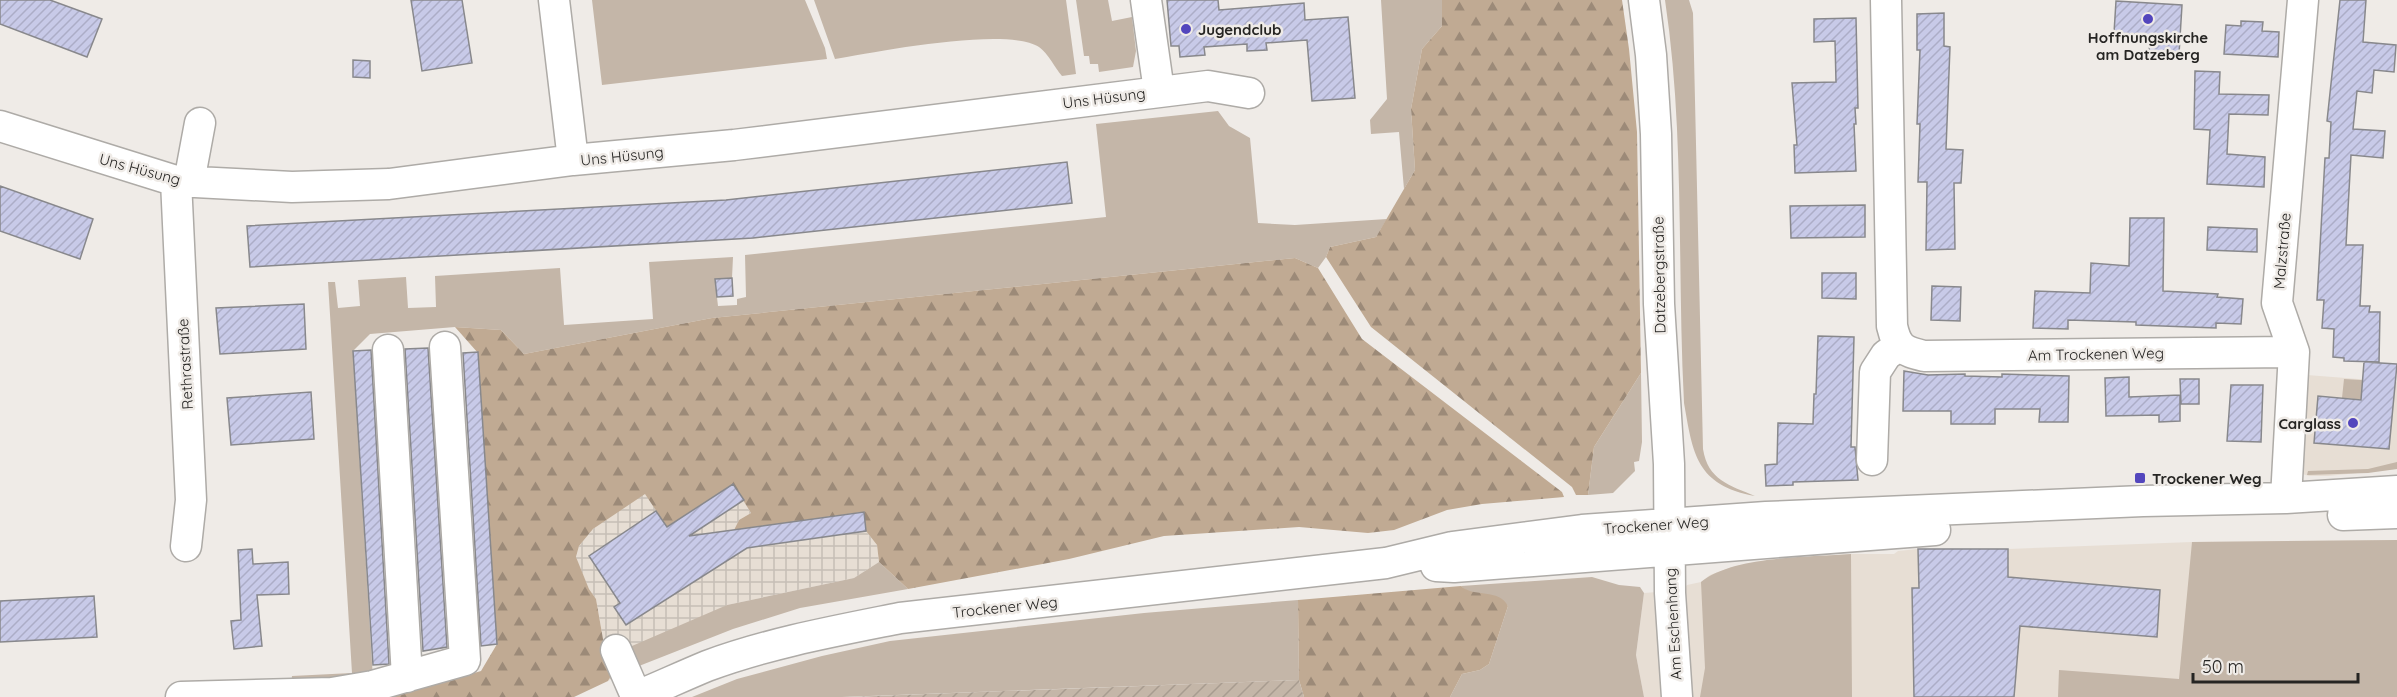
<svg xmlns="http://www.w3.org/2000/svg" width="2397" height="697" font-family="Quicksand,sans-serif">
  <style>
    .built { fill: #e7ded4 }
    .industrial { fill: url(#industrial-grid) }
    .green { fill: #c4b6a8 }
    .forest { fill: url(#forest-firs) }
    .garden { fill: url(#garden-furrows) }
    .building { fill: url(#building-hatch); stroke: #88888c; stroke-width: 1.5 }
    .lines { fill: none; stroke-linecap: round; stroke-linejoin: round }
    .minor-casing { stroke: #aeaba7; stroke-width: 33 }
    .minor { stroke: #fff; stroke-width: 30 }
    .poi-dot { fill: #5346bd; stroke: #efebe7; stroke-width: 2 }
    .labels { text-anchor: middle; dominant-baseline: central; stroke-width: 5; stroke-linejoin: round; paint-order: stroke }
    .poi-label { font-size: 15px; font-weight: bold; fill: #262523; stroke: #efebe7; text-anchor: start }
    .street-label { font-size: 15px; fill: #262523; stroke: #efebe7 }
  </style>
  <defs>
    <pattern id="industrial-grid" width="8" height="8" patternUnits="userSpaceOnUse" patternTransform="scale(1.5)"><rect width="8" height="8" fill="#e7ded4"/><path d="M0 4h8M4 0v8" fill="none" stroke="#c6beb6"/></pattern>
    <pattern id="forest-firs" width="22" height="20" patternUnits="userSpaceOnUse" patternTransform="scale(1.5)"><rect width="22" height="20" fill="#c0aa93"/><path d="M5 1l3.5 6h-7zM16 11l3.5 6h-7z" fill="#9c8a78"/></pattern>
    <pattern id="garden-furrows" width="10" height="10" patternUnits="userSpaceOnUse" patternTransform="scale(1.5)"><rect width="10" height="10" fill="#c4b6a8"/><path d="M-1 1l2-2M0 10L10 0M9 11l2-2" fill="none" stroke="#a89c90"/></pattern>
    <pattern id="building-hatch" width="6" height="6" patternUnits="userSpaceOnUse" patternTransform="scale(1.5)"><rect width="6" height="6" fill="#c8cae8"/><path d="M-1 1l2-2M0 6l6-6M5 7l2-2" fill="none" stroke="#acadc7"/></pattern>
  </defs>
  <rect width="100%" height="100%" fill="#efebe7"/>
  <!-- built -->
  <path class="built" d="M2307,375L2397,382V469L2328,476H2309L2296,472Z
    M2397,540V697H1644L1636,655L1644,593L1684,590L1687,585L1701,582L1710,575L1732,567L1764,561L1851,554H1894L1898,551L1918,549H2008L2192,542Z"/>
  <!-- industrial -->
  <path class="industrial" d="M733,484L751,513L739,520L734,530L864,512L866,531L877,545L879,562L854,578L727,605L630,662L639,666L608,681L613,672L610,655L603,639L596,599L589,589L576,558L579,546L593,529L645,493L667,527Z"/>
  <!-- green -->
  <path class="green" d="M592,0H805L825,48L827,59L602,85Z
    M814,0H1066L1076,74L1062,76C1055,68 1048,53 1039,47C1007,26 876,52 835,59Z
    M1076,0H1108L1112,21L1132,17L1136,51L1133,67L1099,72L1098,64H1090L1089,56H1084Z
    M1381,0H1442V26L1422,49L1411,109L1415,170L1404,189L1399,132L1371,134L1370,120L1387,99Z
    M1665,0H1689L1693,13L1703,449C1708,480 1729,485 1755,496C1696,485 1693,454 1684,403C1677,268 1685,133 1665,0Z
    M1218,111L1229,126L1250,138L1258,223L1295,225L1387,219L1376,237L1330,247L1326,257L1318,268L1295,258L712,318L524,354L501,330L455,327L370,334L353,351L373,679L291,685L292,676L352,673L328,282H335L338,308L360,306L358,280L406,277L408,308L436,307L435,276L560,268L564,325L653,319L649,262L733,257L732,278L715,280L718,306L737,305V299L746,297L745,255L1106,217L1096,124Z
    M1641,373L1642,442L1639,461L1634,462L1635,471L1613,493L1588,495L1594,447Z
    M2344,379L2394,382L2392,402L2342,398Z
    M2397,462V469L2368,473L2307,475L2308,471L2368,469Z
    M2397,540V697H2058L2059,670L2179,679L2192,542Z
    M1851,554L1852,697H1700L1705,668L1701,582C1733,556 1810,557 1851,554Z
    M879,562L908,589L800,608L733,629L639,666L630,662L625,649L727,605L854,578Z
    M1592,577L1619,585L1640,587L1644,593L1636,655L1644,697H1450L1462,674L1480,670L1489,664L1508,606C1492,589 1474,599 1461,586Z
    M1298,600L1299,680L842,697H692L737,679L822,656L890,641L1144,613Z"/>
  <!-- forest -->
  <path class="forest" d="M1442,0H1622L1629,49L1637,132L1641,373L1594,447L1588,495H1576L1572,487L1371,327L1326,257L1330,247L1376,237L1415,170L1411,109L1422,49L1442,26Z
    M1295,258L1318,268L1362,339L1562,492L1564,497L1482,504L1447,510L1394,530L1368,533L1299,527L1164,536L1069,559L908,589L879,562L877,545L866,531L863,512L734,530L739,520L751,513L733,484L667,527L645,494L593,529L579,546L576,557L589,589L596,599L603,639L610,655L613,672L608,681L574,697H392L481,671L497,644L478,353L455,327L501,330L524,354L712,318Z
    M1461,586C1474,598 1499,588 1508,606L1489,664L1480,670L1462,674L1450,697H1304L1299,680L1298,600Z"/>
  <!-- garden -->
  <path class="garden" d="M1299,680L1304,697H842H849Z"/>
  <!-- building -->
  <path class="building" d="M0,0H50L102,19L87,57L0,24Z
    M411,0H462L472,63L422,71Z
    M1167,0H1218L1219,10L1304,3L1305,20L1348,17L1355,98L1312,101L1307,40L1266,43L1267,50L1247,51V44L1204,47L1205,55L1180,57L1179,46H1171Z
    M2340,0H2366L2363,42L2396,45L2394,72L2374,70L2372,93L2357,91L2353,129L2385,131L2383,158L2351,155L2346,245H2363L2360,306H2370L2369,312H2380L2379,362L2344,361V358L2333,357L2334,329L2322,328L2324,300H2317L2325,158H2329L2331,122L2327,121Z
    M2116,1L2182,5L2179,54L2149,52L2150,35L2114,33Z
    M1944,13V46L1950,47L1946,149L1963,150L1961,183H1954L1955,249L1926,250L1927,182H1918L1920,124H1917L1920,50H1917V14Z
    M1856,18L1858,108H1855L1856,124H1854L1856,171L1795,173L1794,145H1797L1792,83L1836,82L1835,41L1814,42V19Z
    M2241,21L2263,22L2262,31L2279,32L2278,57L2224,54L2226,25L2241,26Z
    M353,60L370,61V78L353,77Z
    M2195,71L2220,72L2219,94L2269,95L2268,115L2229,114L2227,154L2265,157L2264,187L2207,184L2210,130L2194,129Z
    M1067,162L1072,203L753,238L250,267L247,226L726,200Z
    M0,186L93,219L80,259L0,231Z
    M1865,205V237L1791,238L1790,206Z
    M2130,218H2164L2163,291L2218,294L2217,297L2243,299L2241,324L2216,323V328L2136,325V322L2068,320V329L2033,328L2035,291L2090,293L2091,263L2129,266Z
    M2208,227L2257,229V252L2207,250Z
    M1822,273H1856V299L1822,298Z
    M732,278L733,296L717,297L715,279Z
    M1932,286L1961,287L1960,321L1931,320Z
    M304,304L306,349L220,354L216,308Z
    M1818,336L1854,337L1851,447H1855L1858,480L1793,482V485L1766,486L1765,465L1777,464L1778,423L1813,424L1814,394H1816Z
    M428,348L447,647L423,651L405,349Z
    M371,350L389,664L373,665L353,351Z
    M478,352L497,644L481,646L463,353Z
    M2364,362L2397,364L2389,449L2314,443L2318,396L2361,400Z
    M1904,371L1928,375L1965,374V376L2002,377V374L2069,376L2068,422H2039L2040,409H1995V424H1951V411H1903Z
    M2129,377V397L2180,395V421L2159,422V415L2106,416L2105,378Z
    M2180,379H2199V404H2181Z
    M2231,385H2263L2261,442L2227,441Z
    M311,392L314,439L231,445L227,398Z
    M733,484L744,500L689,536L864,512L866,531L747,548L626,625L614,607L620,603L589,556L656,511L667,527Z
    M252,549L253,564L288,562L289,594L257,595L262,646L234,649L231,621L241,620L238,550Z
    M1918,549H2008V577L2160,590L2157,637L2020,626L2014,697H1914L1912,588H1919Z
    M94,596L97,637L0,642V601Z"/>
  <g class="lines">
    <!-- minor casing -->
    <g class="minor-casing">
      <path id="minor" d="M554,0L573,160
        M1146,0L1159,91
        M1644,0L1651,55L1656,134L1659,304L1669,464L1670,593L1677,697
        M1886,0L1892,326C1897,348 1903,351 1924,356L2294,352
        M0,126L176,181L292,187L389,184L573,160L734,145L1208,86L1249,93
        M176,181L191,500L186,546
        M189,182L200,123
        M388,350L407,677
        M1872,460L1875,372L1886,355L1899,346
        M2286,498L2294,352L2277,303L2303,0
        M2343,515L2397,513
        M1436,566L1454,567L1935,530
        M616,650L636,696
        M181,697L332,693L373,686L465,660L445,347
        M635,697C659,687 683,676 707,666C769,643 835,631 900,618L1386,563L1452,547L1582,530L1766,517L2143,501L2286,498L2397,491"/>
    </g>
    <!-- minor -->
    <use href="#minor" class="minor"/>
  </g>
  <!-- markers -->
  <g class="poi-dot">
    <circle cx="2148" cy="19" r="6"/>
    <circle cx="1186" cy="29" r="6"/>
    <circle cx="2353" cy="423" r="6"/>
    <rect x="2134" y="472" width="12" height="12" rx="3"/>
  </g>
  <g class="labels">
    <!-- poi labels -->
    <g class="poi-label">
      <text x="1198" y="29">Jugendclub</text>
      <text x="2148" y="37" text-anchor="middle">Hoffnungskirche<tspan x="2148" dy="17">am Datzeberg</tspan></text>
      <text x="2341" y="423" text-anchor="end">Carglass</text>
      <text x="2152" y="478">Trockener Weg</text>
    </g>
    <!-- street labels -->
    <g class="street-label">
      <text transform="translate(1104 98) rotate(-7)">Uns Hüsung</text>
      <text transform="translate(622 156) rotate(-6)">Uns Hüsung</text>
      <text transform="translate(140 169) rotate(15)">Uns Hüsung</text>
      <text transform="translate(2282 251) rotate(-85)">Malzstraße</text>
      <text transform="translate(1659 275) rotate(-91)">Datzebergstraße</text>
      <text transform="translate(2096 354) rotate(-1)">Am Trockenen Weg</text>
      <text transform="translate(185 364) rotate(-93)">Rethrastraße</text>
      <text transform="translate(1656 525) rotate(-4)">Trockener Weg</text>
      <text transform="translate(1005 607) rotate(-6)">Trockener Weg</text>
      <text transform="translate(1673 624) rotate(-93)">Am Eschenhang</text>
    </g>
  </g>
  <!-- scale -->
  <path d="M2193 673v9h165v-9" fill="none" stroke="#262523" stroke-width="3"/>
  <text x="2202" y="673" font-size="18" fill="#262523" stroke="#efebe7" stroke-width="4.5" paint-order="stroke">50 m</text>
</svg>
